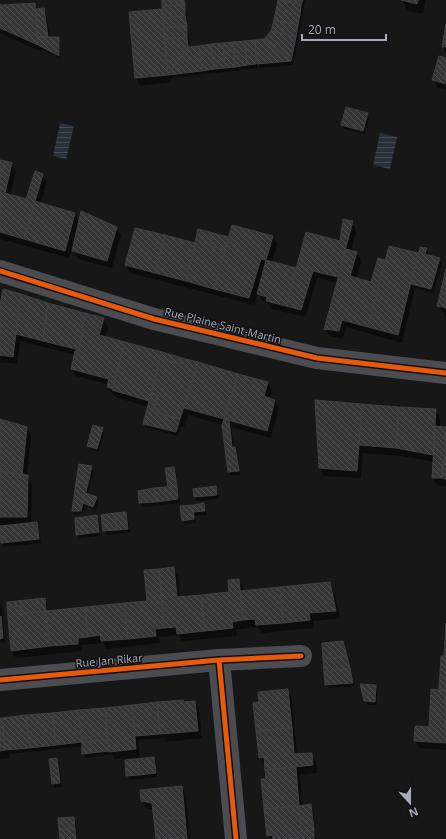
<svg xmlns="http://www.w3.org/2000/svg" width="446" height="839" font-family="'Open Sans',sans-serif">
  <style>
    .water { fill: url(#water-rules) }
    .shadow { fill: #0007 }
    .building { fill: url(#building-back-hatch); stroke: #404043 }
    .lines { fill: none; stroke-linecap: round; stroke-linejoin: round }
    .minor { stroke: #4b4c50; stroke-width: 22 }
    .cycleway-casing { stroke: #111113; stroke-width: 8 }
    .cycleway { stroke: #e8590c; stroke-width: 5 }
    .labels { text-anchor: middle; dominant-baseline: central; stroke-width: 3; stroke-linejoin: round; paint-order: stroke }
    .street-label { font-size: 11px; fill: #a7aab9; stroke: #111113 }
  </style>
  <defs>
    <pattern id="water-rules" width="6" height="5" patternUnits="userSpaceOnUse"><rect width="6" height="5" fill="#29303a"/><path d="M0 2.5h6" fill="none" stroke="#454b54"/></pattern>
    <pattern id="building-back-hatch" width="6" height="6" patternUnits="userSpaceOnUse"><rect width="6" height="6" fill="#353536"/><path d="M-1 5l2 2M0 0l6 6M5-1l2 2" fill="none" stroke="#4f5051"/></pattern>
  </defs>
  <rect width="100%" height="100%" fill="#171717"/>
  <!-- water -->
  <path class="water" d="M60,123L74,126L66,159L53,156Z
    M380,133L397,137L390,169L373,165Z"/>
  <!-- shadow -->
  <path class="shadow" d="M163,0H185L190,48L265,39L273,30L279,0H305L293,65L260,68L258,63V68L171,78V82L140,86L136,78L130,13L163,10Z
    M402,0H426L423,14L408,11Z
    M35,4L38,10L43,9L46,13L50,38H58L60,42V59L42,49V52L0,33V5Z
    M446,29V53L443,47Z
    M446,59V90L438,88L433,80Z
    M367,114L369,118L365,134L344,129L342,125Z
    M0,161L12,164L16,172L10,196L27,200L42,175L47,182L40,204L75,214L79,222L116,228L121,235L112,268L78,259L73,251L74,245H73L69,258L0,239Z
    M352,222L356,230L351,252L357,253L361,261L356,279L372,283L379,259L386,261L417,254L419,256L426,249L428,253V256L439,259L442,263L433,293L415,288L402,343L346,327L343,339L330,336L325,329L338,283L317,278L306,317L271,309L268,303L263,302L258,292L254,305L130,273L126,265L196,244L229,239L272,236L277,244L272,262L297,269L340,243Z
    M446,273V317L439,306Z
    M4,290L103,319L108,327L105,337L268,383L272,391L270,399L275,401L279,408L271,438L231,427L234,448L236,452L240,475H231L229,472L223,425L188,415L184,427L181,426L178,436L146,427L144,423L148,407L118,398L113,395L108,387L109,385L76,376L72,369L75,355L20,341L17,364L0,362V312Z
    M316,401L436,410L440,418V428H446V486L437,485L433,478L434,462L401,456L363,453L361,478L324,476L320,468Z
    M0,420L27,428L31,436L27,476L32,484L31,523H36L38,527L41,543L4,547L2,543L8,526V525H0Z
    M102,428L104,432L99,452L91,450L88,446Z
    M80,465L91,467L94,471L87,495L96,498L98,502L96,510L85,506L82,514L75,515L73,511Z
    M173,468L176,472L180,503L143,507L140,503L139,492L169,488Z
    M216,488L218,491L219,499L197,501L195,497L194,490Z
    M204,504L206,508L207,515L195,516L196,523L185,524L183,520L181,507Z
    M126,513L128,517L130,532L106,535L104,531L102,515Z
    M97,516L99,520L100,536L80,538L77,534Z
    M173,568L178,576L180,598L230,593L238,580L243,588V592L329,583L334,591L340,618L313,621L314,628L262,633L258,627L248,628L236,630L237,636L182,641L179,635L159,637L160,643L107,649L103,643L82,645V651L16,658L12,651L44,599L47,603V612L148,602Z
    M0,603L2,606L5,642L0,643Z
    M446,640V750L420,748L415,741L430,728L440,691L442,657H445Z
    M343,642L345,646L355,686L328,688L326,685Z
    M375,686L377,690V705H368L365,700Z
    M287,690L292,698L297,755L311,754L316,761L317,773L300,775L302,806L311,805L313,809L315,835L317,839H270L268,835L266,765H264L260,758V703Z
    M195,702L199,709L202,738L166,742L163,738L138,740L140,757L115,759L112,754L86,758L83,754V746L9,754V758L0,759V719L158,703Z
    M154,758L156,762L157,777L130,780L127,776Z
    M57,759L59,763L62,787L55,788L53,784L50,760Z
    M182,787L186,795L190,839H157L154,810L146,808L142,800Z
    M73,818L76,822L77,839H61Z"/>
  <!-- building -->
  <path class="building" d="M162,0H184L185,5L162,6Z
    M278,0L301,5L300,15L276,10Z
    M280,0H303L301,5Z
    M401,0H418L417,4Z
    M35,3L38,45L0,28V4L2,5Z
    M185,5V16L163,18L162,6Z
    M44,8L48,37H37L36,9Z
    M162,9L168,75L135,78L129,12Z
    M276,10L300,15L298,25L274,20Z
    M185,16L187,26L164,28L163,18Z
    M274,20L298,25L296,37L271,31Z
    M446,24V47H442Z
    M187,26V38L164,39V28Z
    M271,31L296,37L291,61L264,39Z
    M37,37H59V56L38,45Z
    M187,38L188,47L168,75L164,39Z
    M264,39L291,61L257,64L255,40Z
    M255,40L256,64L247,65L245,41Z
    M245,41L247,65L235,67L233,42Z
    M233,42L235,67L225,68L223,43Z
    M223,43L225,68L214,69L211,44Z
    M211,44L214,69L202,71L199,46Z
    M199,46L202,71L168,75L188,47Z
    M439,56L446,58V84L432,80Z
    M346,107L368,113L363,131L341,125Z
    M0,160L5,161L0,178Z
    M5,161L12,163L5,193L26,199L35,171L43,174L24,239L0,232V178Z
    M35,201L75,213L65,251L24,239Z
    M81,211L117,227L107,261L72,251Z
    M343,219L353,221L338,277L313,271L301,310L286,306L306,232L340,241Z
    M232,225L273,236L266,260L261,259L249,298L214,289Z
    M135,228L165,235L155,273L125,265Z
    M198,229L213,233L210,246L225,250L214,289L186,281Z
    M213,233L229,237L225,250L210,246Z
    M165,235L195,243L186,281L155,273Z
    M389,246L418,253L398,335L368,327Z
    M420,247L427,248L425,254L440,258L431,289L411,284Z
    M346,249L357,252L350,276L371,282L378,258L385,260L368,327L342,320L339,331L324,329Z
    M266,260L296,268L286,306L266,301L267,297L257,294Z
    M446,269V308L437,306Z
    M3,289L21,294L13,357L0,355V306Z
    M21,294L48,303L43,341L16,334Z
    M48,303L85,313L79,350L43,341Z
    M85,313L104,318L99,335L125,342L113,389L107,387L109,379L71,369L75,351L79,350Z
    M125,342L162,352L149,401L112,390Z
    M162,352L182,358L180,364L160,358Z
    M160,358L180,364L182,358L198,362L180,419L153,412L158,396L151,394Z
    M198,362L238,374L224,419L184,408Z
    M238,374L268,382L264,396L275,400L267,431L224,419Z
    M151,394L158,396L153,412L180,419L176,432L143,424Z
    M315,400L362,404L357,471L319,468Z
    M362,404L399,407L396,448L359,445Z
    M399,407L436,409L433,455L396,448Z
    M0,419L27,427L22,475L0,471Z
    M224,419L229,420L232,447H235L239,471L228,472L222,425Z
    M93,425L103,428L97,449L87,446Z
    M435,426L446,427V465L443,464L442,478H432Z
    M79,464L92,466L88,484L76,482Z
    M443,464L446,465V479L442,478Z
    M174,467L177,486L168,487L165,468Z
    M0,471L28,475L27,517H0Z
    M76,482L88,484L81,511H72Z
    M177,486L178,499L156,502L154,488Z
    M216,486L217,495L194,497L193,489Z
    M154,488L156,502L139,503L138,491Z
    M85,493L97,497L93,507L83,503Z
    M204,503L205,511L193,512V505Z
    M193,505L194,519L182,521L180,506Z
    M126,512L128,529L117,530L115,513Z
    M115,513L117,530L103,531L101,515Z
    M97,515L99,532L76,535L75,518Z
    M37,522L39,539L1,543L0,526Z
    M174,567L177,597L201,595L205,631L177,634L176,627L164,628L159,569Z
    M159,569L164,628L155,629L156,636L128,639L124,603L147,601L144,570Z
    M239,579L243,620L232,622L233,628L205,631L201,595L229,592L228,580Z
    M330,582L336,611L309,613L310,620L283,623L280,587Z
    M280,587L283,623L256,625L255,619L243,620L240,591Z
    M45,598L46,611L21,614V606L7,607V602Z
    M124,603L128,639L101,641L100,635L88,637L85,607Z
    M21,606V614L46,611L50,646L11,651L7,607Z
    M85,607L88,637L78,638V644L50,646L46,611Z
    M1,616L3,638L0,639V617Z
    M446,623V656H444Z
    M343,641L347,656L323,659L322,643Z
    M347,656L350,668L324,672L323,659Z
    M441,656H446V691L439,690Z
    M350,668L353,683L325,685L324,672Z
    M360,684L376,685L375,702L364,701Z
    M288,689L292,728L256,731L253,703L259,702L258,692Z
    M431,689L446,691V743L414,741L415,726L429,727Z
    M183,700L184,702L195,701L198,731L160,734L157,702Z
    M157,702L160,734L135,736L132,705Z
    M132,705L136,749L109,752L105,708Z
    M105,708L108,740L82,742L78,710Z
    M78,710L82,742L56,745L52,713Z
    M52,713L56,745L30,748L26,715Z
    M26,715L30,748L5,750L2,718Z
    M0,718H2L5,750L0,751Z
    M292,728L294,754L312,753L313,765L265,770L264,757L259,758L256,731Z
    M108,740L109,751L82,754V742Z
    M154,757L156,773L139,775L137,759Z
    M57,758L60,783L52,784L49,759Z
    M137,759L139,775L126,776L125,760Z
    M296,767L299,806L264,809L261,779H266L265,770Z
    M182,786L185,817L154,820L152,803L141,801L140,790Z
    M311,804L314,830L301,832L299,806Z
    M299,806L301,832L314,830V839H273L272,835L267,836L264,809Z
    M74,817L75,828L59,830L58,818Z
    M185,817L187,839H156L154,820Z
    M75,828L76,839H60L59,830Z"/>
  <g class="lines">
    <!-- minor -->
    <path class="minor" d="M0,271L154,319L317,358L446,373
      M219,660L236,839
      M0,680L219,660L301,656"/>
    <!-- cycleway casing -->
    <g class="cycleway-casing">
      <path id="cycleway" d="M0,271L154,319L317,358L446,373
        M219,660L236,839
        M0,680L219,660L301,656"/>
    </g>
    <!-- cycleway -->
    <use href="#cycleway" class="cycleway"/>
  </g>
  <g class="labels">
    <!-- street labels -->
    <g class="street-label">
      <text transform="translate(223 325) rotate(14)">Rue Plaine Saint-Martin</text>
      <text transform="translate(109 660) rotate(-5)">Rue Jan Rikar</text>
    </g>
  </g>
  <!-- north arrow -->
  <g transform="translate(410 803) rotate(159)" stroke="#111113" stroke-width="3" paint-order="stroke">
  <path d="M0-3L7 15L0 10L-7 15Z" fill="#a7aab9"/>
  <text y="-6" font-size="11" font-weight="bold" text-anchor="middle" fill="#a7aab9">N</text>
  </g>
  <!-- scale -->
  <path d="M302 34v6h84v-6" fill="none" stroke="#a7aab9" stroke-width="2"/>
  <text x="308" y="34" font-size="12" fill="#a7aab9" stroke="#111113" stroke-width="3" paint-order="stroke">20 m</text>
</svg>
